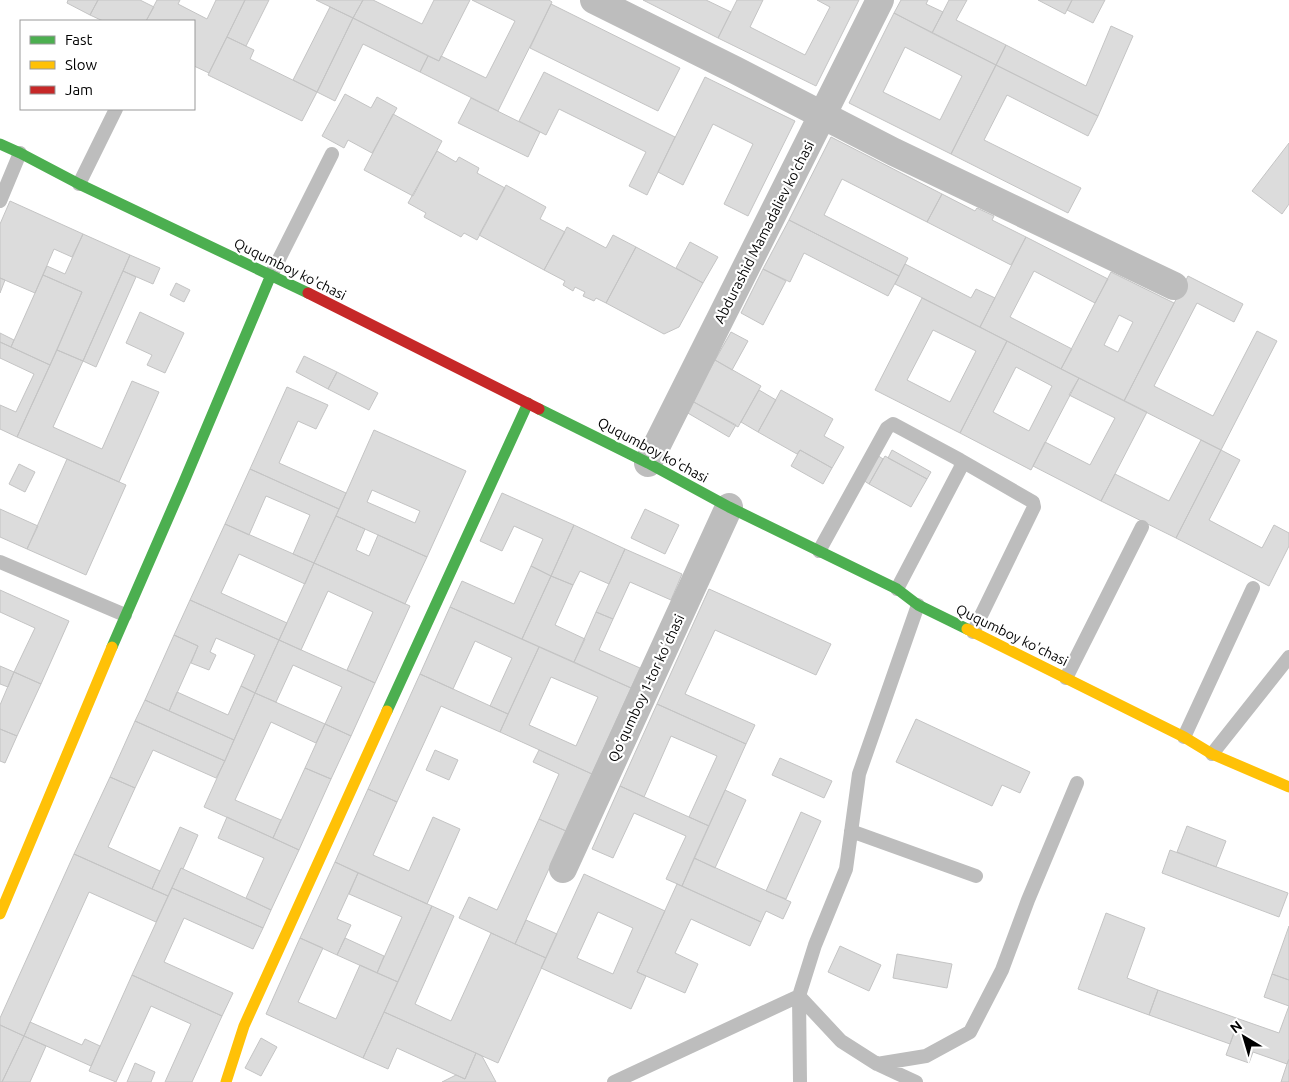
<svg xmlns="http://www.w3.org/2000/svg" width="1289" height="1082" font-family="Ubuntu,sans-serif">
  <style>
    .building { fill: #dcdcdc; stroke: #c4c4c4; fill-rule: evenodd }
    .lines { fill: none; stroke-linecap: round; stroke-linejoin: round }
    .lane { stroke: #bdbdbd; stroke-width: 14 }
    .street { stroke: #bdbdbd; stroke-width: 28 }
    .fast { stroke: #4caf50; stroke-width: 11 }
    .slow { stroke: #ffc107; stroke-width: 11 }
    .jam { stroke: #c62828; stroke-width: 11 }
    .labels { text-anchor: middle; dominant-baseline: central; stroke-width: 4.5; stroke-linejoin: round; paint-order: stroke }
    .street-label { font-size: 14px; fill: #000; stroke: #fff }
  </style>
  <rect width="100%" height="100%" fill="#fff"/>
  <!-- building -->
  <path class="building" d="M68,0H98L90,15L67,3Z
    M98,0H140L154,7L146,21H103L90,15Z
    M157,0H180L178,4L207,19L216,0H245L209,73L194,66V21H146Z
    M245,0H269L246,46L227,37Z
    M316,0H363L353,18Z
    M363,0H373L422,24L434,0H470L439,61L353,18Z
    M472,0H549L552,2L498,111L420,72L428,56L439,61L441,56L486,78L515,21Z
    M643,0H706L731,12L718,38Z
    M737,0H763L750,27L805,55L830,7L817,0H859L816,86L718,38Z
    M901,0H928L926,4L943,12L932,33L894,13Z
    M949,0H967L956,20L1006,45L996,65L932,33Z
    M1038,0H1072L1065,14Z
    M1072,0H1105L1093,23L1067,10Z
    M551,4L680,68L658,111L530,48Z
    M330,7L353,18L317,92L293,80Z
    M894,13L996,65L951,154L849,103ZM905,47L962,76L940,120L883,92Z
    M353,18L428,56L420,72L363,44L335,101L317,92Z
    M1111,26L1133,36L1098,116L996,65L1006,45L1086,86Z
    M227,37L254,50L250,59L317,92L302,121L208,75Z
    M996,65L1098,116L1088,136L1007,95L984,140L1081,188L1068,213L951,154Z
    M544,72L675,137L647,195L629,186L646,152L559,109L546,135L519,121Z
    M705,77L795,121L748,216L724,204L753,144L713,124L683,185L658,172Z
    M345,94L371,108L377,97L397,108L372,153L348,140L344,148L322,136Z
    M471,98L540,132L528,157L458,123Z
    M393,114L442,141L413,196L364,170Z
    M831,137L942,194L927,222L842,179L824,215L908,258L899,276L789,220Z
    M1289,143V204L1282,214L1252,191Z
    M437,151L456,162L459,157L479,168L477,173L505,188L477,240L464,233L461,237L424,217L426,213L408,203Z
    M506,185L546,207L540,219L565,232L544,270L479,235Z
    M942,194L975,211L977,208L994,216L992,220L1026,237L1011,265L927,222Z
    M10,201L83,234L72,257L54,249L35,293L0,278V224Z
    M789,220L899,276L888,296L804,253L790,282L763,269Z
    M567,227L606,248L613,235L636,247L606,303L596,298L594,301L583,296L585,292L575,287L573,291L563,285L565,281L544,270Z
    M83,234L130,255L83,361L57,350L82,292L43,275L47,266L65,274Z
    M1026,237L1108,279L1095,303L1034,271L1010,317L1072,349L1061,369L980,327Z
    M690,242L718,257L703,283L676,268Z
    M636,247L703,283L679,327L664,334L606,303Z
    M130,255L160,268L153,284L123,271Z
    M905,264L971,298L976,289L995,298L980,327L895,284Z
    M763,269L786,281L763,325L741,313Z
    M123,271L136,277L96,367L83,361Z
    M1111,272L1174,303L1124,401L1061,369ZM1119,315L1133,322L1118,352L1104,345Z
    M43,275L82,292L50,365L11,347Z
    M1188,276L1243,304L1234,322L1197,303L1154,386L1213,416L1257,331L1277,341L1221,450L1124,401Z
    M0,278L5,280L0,293Z
    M176,283L190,290L184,302L170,295Z
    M922,298L1007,341L960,433L875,390ZM933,330L976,351L950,402L907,380Z
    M140,312L184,333L165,373L147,365L152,355L126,343Z
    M731,332L748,341L732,370L715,360Z
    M0,333L14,340L11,347L0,342Z
    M1007,341L1079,378L1031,470L960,433ZM1016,367L1052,386L1029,431L993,412Z
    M0,342L50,365L17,437L0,429V405L16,412L34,374L0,358Z
    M57,350L83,361L53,427L102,449L132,381L159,392L119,482L17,437Z
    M304,356L337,372L328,389L296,372Z
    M715,360L761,386L738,427L692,401Z
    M337,372L378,393L369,410L328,389Z
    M1079,378L1147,412L1101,501L1033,466L1045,442L1090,465L1115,418L1069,395Z
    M287,387L328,405L316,429L298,421L279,463L346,493L339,509L250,469Z
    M759,390L776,400L758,432L741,422Z
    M781,390L833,419L824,436L844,447L832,468L800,450L797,454L758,432Z
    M692,401L736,425L729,437L686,412Z
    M374,430L466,471L427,557L336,516ZM372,490L420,511L415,523L367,502Z
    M1201,440L1221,450L1176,538L1101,501L1115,474L1169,501Z
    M800,450L832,468L823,484L791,466Z
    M892,450L931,472L927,479L888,458Z
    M1221,450L1240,460L1209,520L1262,548L1274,525L1289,533V546L1269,586L1176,538Z
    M877,455L883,459L869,484L863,480Z
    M885,456L927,479L911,507L869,484Z
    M67,459L126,485L86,575L27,549Z
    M19,464L35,472L25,492L9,484Z
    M250,469L339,509L314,563L293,554L310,515L266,496L249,535L225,524Z
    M502,493L574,525L551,576L531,566L543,539L514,526L502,551L480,541Z
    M0,509L38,526L27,549L0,537Z
    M645,509L679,525L665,554L631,538Z
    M336,516L365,529L356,550L369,556L378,535L427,557L405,604L314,563Z
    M225,524L314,563L305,584L239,554L221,593L287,623L279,640L190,600Z
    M574,525L625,549L609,584L580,571L573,585L551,576Z
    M625,549L682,574L671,600L630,582L613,619L596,612Z
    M314,563L410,606L375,683L347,670L373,612L328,591L301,650L279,640Z
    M531,566L551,576L522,639L450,607L462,581L514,604Z
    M551,576L573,585L555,625L585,639L574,662L522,639Z
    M709,589L831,644L816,675L715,630L685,694L755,725L746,744L657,704Z
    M0,590L69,621L41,684L14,672L35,628L0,612Z
    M190,600L279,640L255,693L241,686L255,655L216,638L210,652L216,655L209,670L191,663L198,646L174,635Z
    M450,607L539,647L508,714L490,706L512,658L475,641L453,689L420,674Z
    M596,612L613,619L599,650L640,668L631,688L574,662Z
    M174,635L198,646L169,711L145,700Z
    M279,640L375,683L351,736L325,724L342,687L293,665L276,702L255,693Z
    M539,647L631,688L592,774L500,732ZM551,677L598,697L576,746L529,725Z
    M0,666L14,672L8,687L0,684Z
    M14,672L41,684L17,736L0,729V705Z
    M420,674L508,714L500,732L441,706L397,802L368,789Z
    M241,686L255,693L234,740L169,711L177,692L228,715Z
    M255,693L325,724L316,743L271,722L235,800L281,820L273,838L204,807Z
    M145,700L234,740L225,761L135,721Z
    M657,704L746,744L709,826L689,817L717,756L671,736L644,797L620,786Z
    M916,719L1030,772L1020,793L1002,785L992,806L896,762Z
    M135,721L225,761L216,778L153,750L135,788L110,777Z
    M325,724L351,736L331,779L305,768Z
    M0,729L17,736L5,763L0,761Z
    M435,750L458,760L449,780L426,770Z
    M539,750L592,774L566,831L539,819L559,774L533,762Z
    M780,758L832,781L824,798L772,775Z
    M305,768L331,779L299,850L273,838Z
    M110,777L135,788L108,847L160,871L152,889L74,854Z
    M620,786L709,826L682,886L666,879L686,836L634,813L613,858L592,849Z
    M368,789L397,802L373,855L409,871L433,817L460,829L427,904L335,862Z
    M725,790L746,800L715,868L694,858Z
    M801,812L821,821L786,899L766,891Z
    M227,817L299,850L271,910L246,898L264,858L218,838Z
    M539,819L566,831L515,944L459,918L469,897L497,910Z
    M1187,826L1226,841L1216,867L1177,852Z
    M180,827L198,835L183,869L181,868L168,896L152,889Z
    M1170,850L1288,893L1279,917L1162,873Z
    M74,854L168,896L156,922L89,892L24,1036L0,1025V1018Z
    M694,858L791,902L783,919L766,911L761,922L682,886Z
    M335,862L358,873L337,919L351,925L337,955L300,938Z
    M181,868L271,910L263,928L172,888Z
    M358,873L432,906L398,982L377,973L402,917L349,894Z
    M584,874L665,911L637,972L646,976L631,1009L541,968ZM598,912L633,928L613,974L577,958Z
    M677,884L761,922L750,946L691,919L675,953L698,964L685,993L637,972Z
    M172,888L263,928L253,949L184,918L164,962L233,993L222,1016L132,975Z
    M432,906L454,916L415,1004L451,1021L491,933L546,958L498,1063L384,1012Z
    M1106,913L1145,928L1127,978L1158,990L1149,1015L1078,989Z
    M526,920L557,934L546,958L515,944Z
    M1289,926V980L1272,974Z
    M300,938L323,948L298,1002L336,1019L360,965L398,982L363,1058L266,1014Z
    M345,938L384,956L377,973L337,955Z
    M840,946L881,965L869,991L828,972Z
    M897,954L952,964L947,988L893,978Z
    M1272,974L1289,980V1006L1264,997Z
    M132,975L222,1016L192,1082H165L191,1024L151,1006L116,1082L89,1071Z
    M1158,990L1239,1019L1230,1044L1149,1015Z
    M1289,1006V1059L1287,1064L1253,1052L1249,1063L1226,1055L1239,1019L1279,1033Z
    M384,1012L476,1053L465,1079L397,1048L388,1069L363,1058Z
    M30,1022L82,1045L85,1039L100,1046L91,1066L24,1036Z
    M0,1025L24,1036L2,1082H0Z
    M24,1036L46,1046L30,1082H2Z
    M261,1038L277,1047L261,1076L245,1068Z
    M476,1053L482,1056L496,1082H442L456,1075L465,1079Z
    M1289,1059V1082H1281L1287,1064Z
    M135,1063L155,1072L151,1082H127Z"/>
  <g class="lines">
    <!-- lane -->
    <path class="lane" d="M79,184L116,109
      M0,201L20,153
      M271,275L332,154
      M960,460L1033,502L1034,507L973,632
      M819,551L887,428L893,424L960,460L961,467L897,589
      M0,562L125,615
      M1066,678L1142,527
      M1184,737L1253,588
      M1212,754L1289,657
      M851,831L976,876
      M877,1064L926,1056L970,1032L1002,970L1028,900L1077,783
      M614,1082L799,996L841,1041L877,1064L916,1082
      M800,1082L799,996L815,945L846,869L859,774L918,605"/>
    <!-- street -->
    <path class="street" d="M594,0L735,70L894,152L1174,286
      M648,463L880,0
      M563,869L729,507"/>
    <!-- fast -->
    <path class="fast" d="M0,144L20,153L79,184L308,293
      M539,409L648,463L729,507L897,589L918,605L967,629
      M112,647L183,484L271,275
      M387,711L528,403"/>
    <!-- slow -->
    <path class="slow" d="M967,629L1184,737L1212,754L1289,787
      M0,914L112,647
      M226,1082L244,1026L387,711"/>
    <!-- jam -->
    <path class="jam" d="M308,293L539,409"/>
  </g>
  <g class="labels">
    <!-- street labels -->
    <g class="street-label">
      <text transform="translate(764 232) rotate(-63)">Abdurashid Mamadaliev koʻchasi</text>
      <text transform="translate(290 269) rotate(26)">Ququmboy ko'chasi</text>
      <text transform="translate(653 450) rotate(28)">Ququmboy ko'chasi</text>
      <text transform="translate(1012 635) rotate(26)">Ququmboy ko'chasi</text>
      <text transform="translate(646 688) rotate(-65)">Qoʻqumboy 1-tor koʼchasi</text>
    </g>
  </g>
  <!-- legend -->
  <rect x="20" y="20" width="175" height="90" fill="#ffffff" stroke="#999999"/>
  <rect x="30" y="36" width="25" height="8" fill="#4caf50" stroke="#999999"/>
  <text x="65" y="45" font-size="15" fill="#000000">Fast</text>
  <rect x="30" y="61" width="25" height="8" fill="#ffc107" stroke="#999999"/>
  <text x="65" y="70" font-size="15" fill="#000000">Slow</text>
  <rect x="30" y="86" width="25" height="8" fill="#c62828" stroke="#999999"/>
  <text x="65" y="95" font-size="15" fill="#000000">Jam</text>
  <!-- north arrow -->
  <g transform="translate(1244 1037) rotate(322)" stroke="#ffffff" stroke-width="4" paint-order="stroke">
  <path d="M0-4L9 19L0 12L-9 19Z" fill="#000000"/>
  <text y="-8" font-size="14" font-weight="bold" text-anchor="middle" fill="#000000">N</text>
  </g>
</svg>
